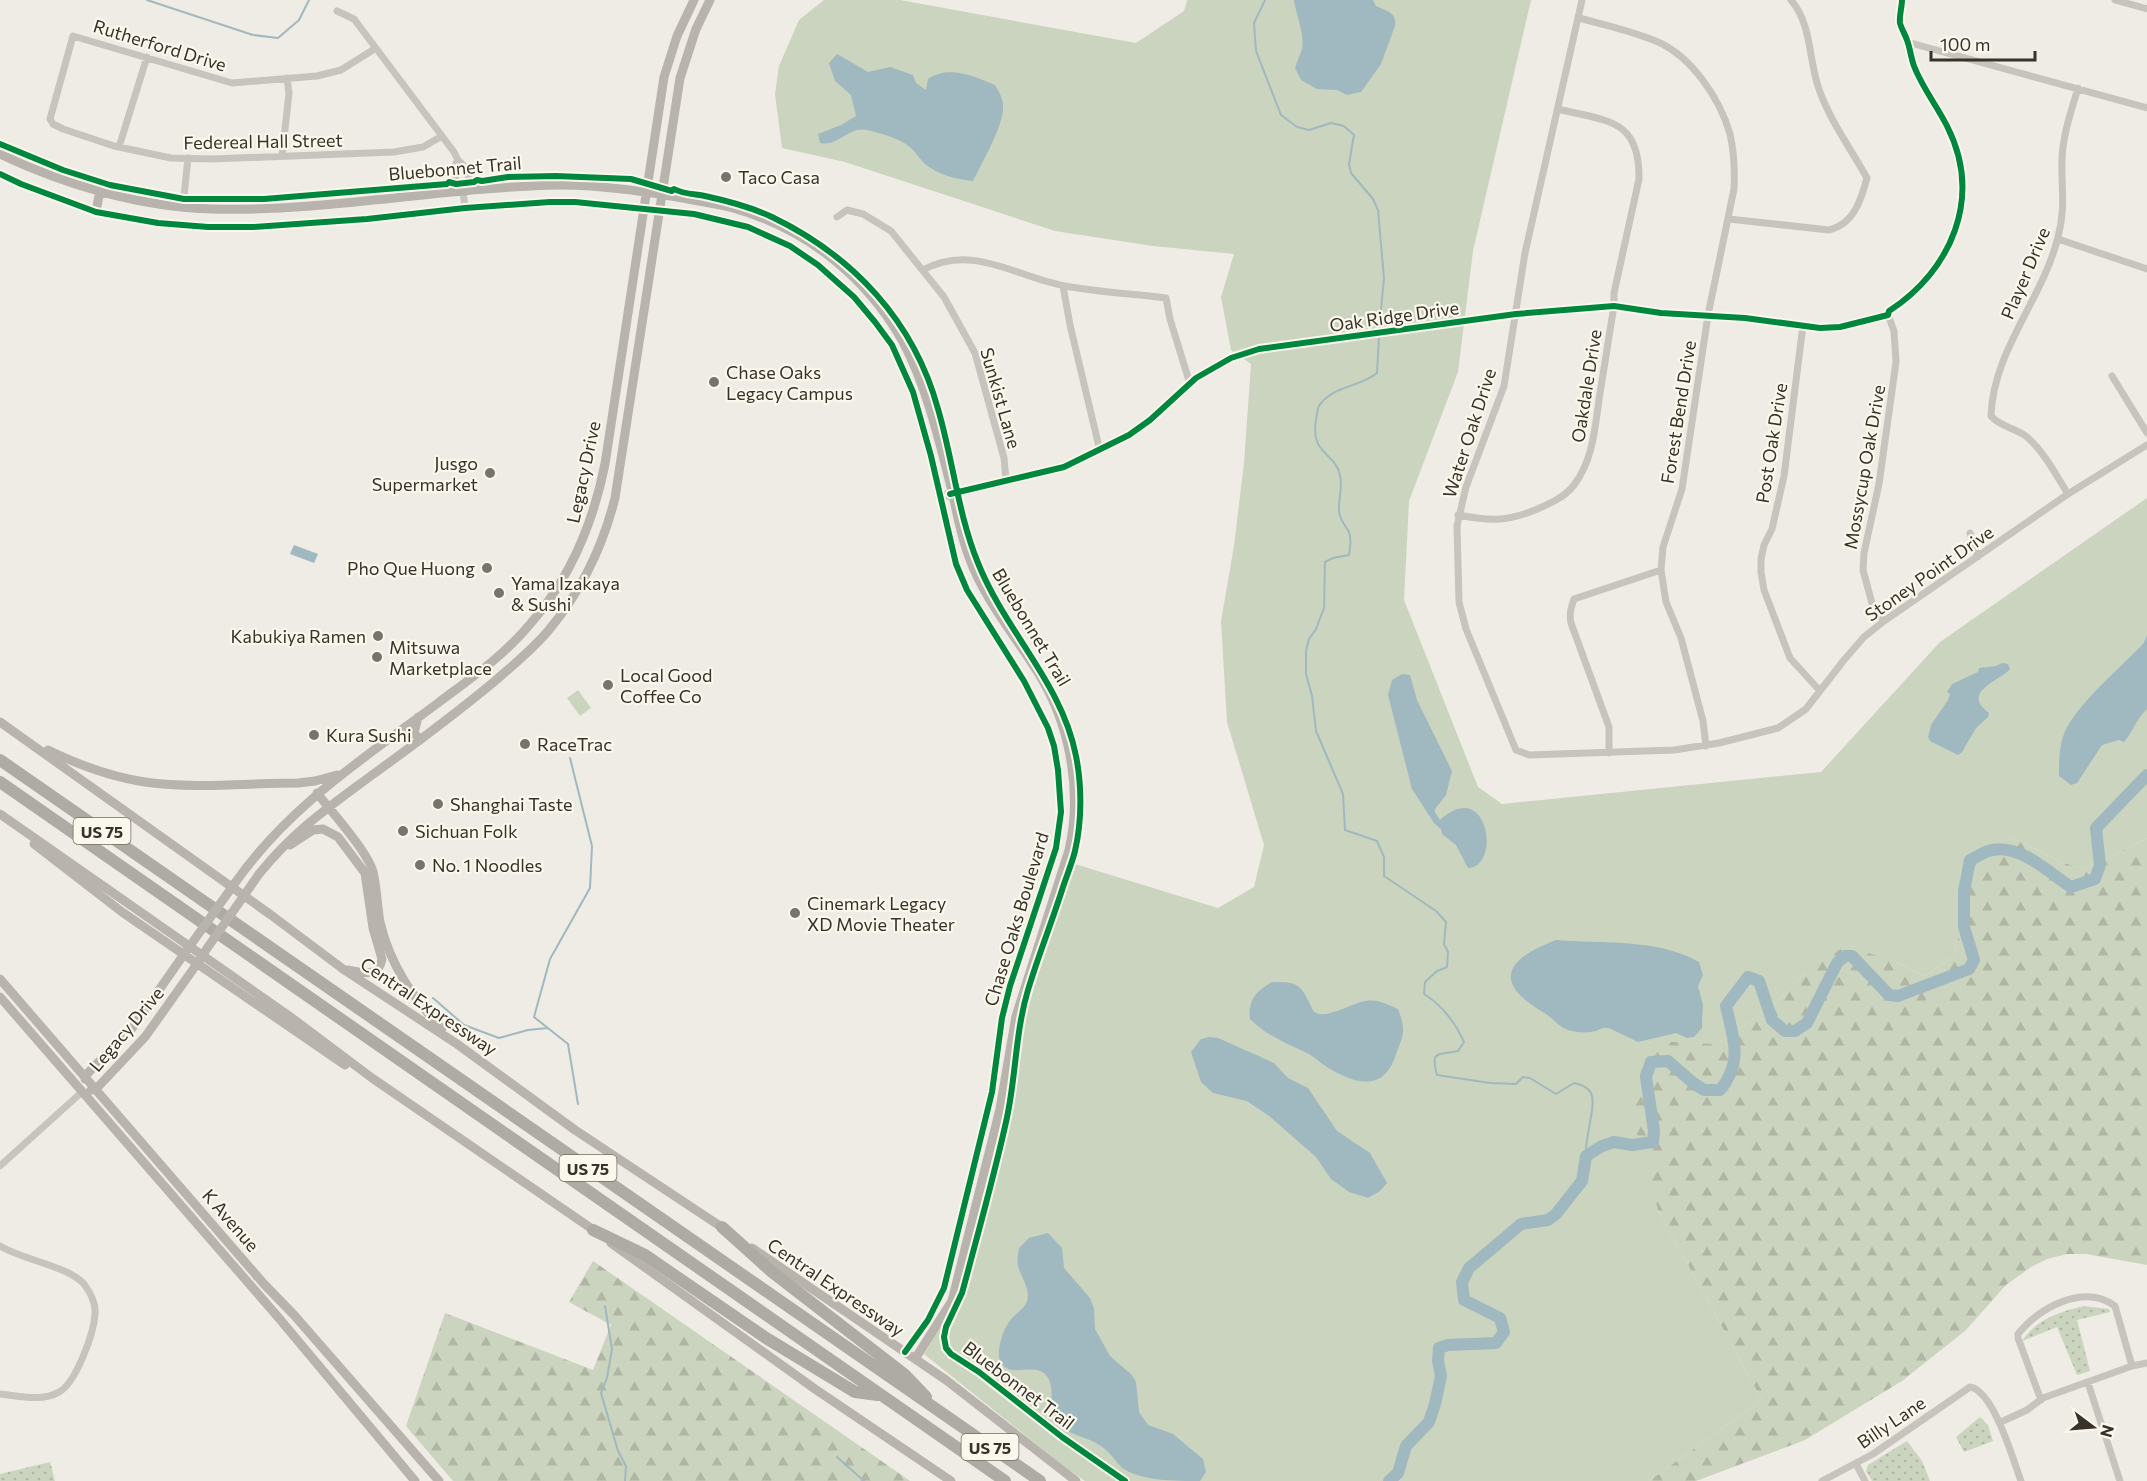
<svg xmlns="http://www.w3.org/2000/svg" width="2147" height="1481" font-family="Commissioner,sans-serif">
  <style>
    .grass { fill: #cbd4bf }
    .forest { fill: url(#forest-firs) }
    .park { fill: url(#park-dots) }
    .water { fill: #a0b8bf }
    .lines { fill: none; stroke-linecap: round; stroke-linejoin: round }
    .stream { stroke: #a0b8bf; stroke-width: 2 }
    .river { stroke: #a0b8bf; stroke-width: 12 }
    .street { stroke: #c7c4bd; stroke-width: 7 }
    .secondary { stroke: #b8b4ad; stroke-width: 9 }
    .highway { stroke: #adaba3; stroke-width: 12 }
    .secondary-bridge { stroke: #b8b4ad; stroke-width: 9 }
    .cycleway-casing { stroke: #faf7ec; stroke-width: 10 }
    .cycleway { stroke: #00873e; stroke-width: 6 }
    .poi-dot { fill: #78736b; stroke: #faf7ec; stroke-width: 2 }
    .labels { text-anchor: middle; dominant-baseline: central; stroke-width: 4.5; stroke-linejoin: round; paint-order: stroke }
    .shield { fill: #faf7ec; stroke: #736d64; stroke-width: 1.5 }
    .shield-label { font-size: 16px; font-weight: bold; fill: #39322a }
    .street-label { font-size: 18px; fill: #39322a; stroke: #faf7ec }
    .poi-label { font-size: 18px; fill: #39322a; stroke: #faf7ec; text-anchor: start }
  </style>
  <defs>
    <pattern id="forest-firs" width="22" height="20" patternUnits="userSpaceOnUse" patternTransform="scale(1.5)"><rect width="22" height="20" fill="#cbd4bf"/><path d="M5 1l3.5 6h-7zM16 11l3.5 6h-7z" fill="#afb6a4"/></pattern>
    <pattern id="park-dots" width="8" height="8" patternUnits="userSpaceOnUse" patternTransform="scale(1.5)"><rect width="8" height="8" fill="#cbd4bf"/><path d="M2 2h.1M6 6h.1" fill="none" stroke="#afb6a4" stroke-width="1.8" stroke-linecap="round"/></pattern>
  </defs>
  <rect width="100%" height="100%" fill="#eeece4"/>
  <!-- grass -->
  <path class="grass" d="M824,0H900L1136,43L1184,11L1187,0H1531L1473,251L1458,372L1409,501L1404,600L1478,787L1502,804L1821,772L1940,642L2147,498V838L2085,869L2061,862L2011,837L1960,868L1963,920L1953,956L1925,976L1891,960L1806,972L1776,1003L1718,1044L1649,1042L1658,1210L1762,1400L1649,1481H1085L1066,1468L924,1354L956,1303L1014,1097L1023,1021L1075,864L1218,908L1254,887L1264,845L1227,722L1221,621L1234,546L1244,463L1251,364L1231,350L1221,297L1234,254L1153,246L1055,231L845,162L782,148L775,94L779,66L799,20Z
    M578,690L591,708L580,716L567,698Z"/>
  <!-- forest -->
  <path class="forest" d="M2011,837L2061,862L2085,869L2147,838V1265L2086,1254H2067L2047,1259L2031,1267L2006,1285L1966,1330L1902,1381L1805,1440L1696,1481H1649L1762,1400L1658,1210L1630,1109L1650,1041L1718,1044L1776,1003L1806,972L1845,946L1891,960L1925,976L1953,956L1963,920L1960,868Z
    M593,1261L880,1460L910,1481H453L406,1426L445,1313L593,1370L611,1325L569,1302Z"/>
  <!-- park -->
  <path class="park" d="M2084,1306L2109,1309L2110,1312L2077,1320L2090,1371L2077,1375L2057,1327L2022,1341C2037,1319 2059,1312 2084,1306Z
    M1980,1417L1988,1425L1993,1441L1964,1452L1956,1437Z
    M1907,1441L1922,1461L1930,1481H1872L1866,1471L1868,1465Z
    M50,1462L55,1481H0V1474Z"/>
  <!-- water -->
  <path class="water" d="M1294,0H1373L1376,6C1386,11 1397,12 1395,26L1381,64L1361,92L1347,95L1337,90L1317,89L1301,80L1295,68C1297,61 1300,55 1302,49C1305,34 1296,15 1294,0Z
    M837,54L868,72L890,67L913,75L916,83L926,90L928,79C949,65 973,76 995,85C999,92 1003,98 1003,106C1004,125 982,163 973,181C957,179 942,176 929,167C921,162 917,153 910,147C899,138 880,133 867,130C848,126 839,147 820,143L818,134L841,125L856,116L851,95L835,81L829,63Z
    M294,545L318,554L314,563L290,554Z
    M2147,636V709C2135,721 2134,730 2124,742L2119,740L2102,745L2077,783L2071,785L2059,776C2059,762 2059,747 2064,734C2074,707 2121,667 2143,644Z
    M2002,663L2008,664L2010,669C2000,681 1960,692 1989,713L1988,717L1976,728L1962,752L1958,755L1930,741L1928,737L1931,725L1948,700L1950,694L1947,692L1952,684L1978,672L1979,668L1996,666Z
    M1402,674L1410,675L1417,700L1452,771L1446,795L1435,809V812L1440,820C1488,776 1502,867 1468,868L1456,845L1442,834L1441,829L1434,823L1412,789L1388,695L1392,680Z
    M1556,940C1602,944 1657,938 1699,962L1703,975L1698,986L1703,1005L1702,1020V1028L1694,1037L1687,1038L1676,1033L1638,1042L1609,1028C1603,1027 1601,1029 1596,1031C1587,1033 1577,1033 1568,1030C1561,1028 1553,1019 1546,1014C1492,983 1504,960 1556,940Z
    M1272,982C1297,982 1300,983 1311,1006C1312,1009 1313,1011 1316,1013C1328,1019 1354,1002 1366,1001C1378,999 1388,1005 1398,1009C1407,1032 1403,1035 1395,1057C1383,1091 1357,1084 1332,1070C1324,1066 1317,1059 1309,1054C1288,1044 1267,1036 1250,1019C1248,1000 1255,992 1272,982Z
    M1209,1037L1218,1038L1274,1063L1288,1078L1308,1088L1337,1131L1370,1153L1387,1183L1380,1191L1368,1198L1349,1192L1331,1179L1316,1157L1269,1116L1247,1101L1213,1093L1201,1082L1191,1052L1201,1039Z
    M1048,1233L1062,1248L1064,1268L1090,1298L1094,1309L1095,1329L1110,1356L1132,1375L1136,1382L1139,1412L1148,1425L1173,1434L1203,1459L1206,1472L1200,1481C1175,1481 1141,1481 1122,1468C1113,1458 1108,1449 1096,1443C1082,1435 1066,1435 1057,1421C1047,1407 1057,1385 1045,1374C1032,1362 1008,1380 1000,1360C996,1351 1003,1330 1009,1322C1014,1314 1024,1310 1027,1301C1031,1290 1021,1277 1018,1266C1017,1261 1018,1254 1019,1248L1029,1238Z"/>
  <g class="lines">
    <!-- stream -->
    <path class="stream" d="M147,0L253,35L278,38L299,20L309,0
      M1265,0L1254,23L1256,51L1281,115L1297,127L1309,130L1331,123L1344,126L1354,135L1349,164L1351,173L1373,199L1378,210L1384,278L1379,331
      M1379,336L1377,373C1361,387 1331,386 1319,406C1317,410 1317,416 1316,420C1310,455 1335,452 1340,475C1343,487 1338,500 1339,512C1340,520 1345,525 1349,532C1352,540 1350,548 1349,555L1333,558L1325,562L1324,608L1316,629L1309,639L1306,651V674L1312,696L1316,731L1343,794L1345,830L1377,841L1384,857V876L1436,911L1446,922L1444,944L1448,952L1447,967L1437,971L1425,982L1424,994C1443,1006 1455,1022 1464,1042L1458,1051C1438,1056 1430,1049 1437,1075L1490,1083L1516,1084L1523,1077L1530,1078L1556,1094L1574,1083C1581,1085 1587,1086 1591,1093C1597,1105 1584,1139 1586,1156
      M570,758L592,846L590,888L550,959L534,1017L568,1044L578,1104
      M433,998L464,1025L499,1038L528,1030L548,1028
      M605,1306L612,1349L607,1378L601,1393L618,1451L626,1466L625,1481
      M837,1457L864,1481"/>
    <!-- river -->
    <path class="river" d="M1389,1481L1398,1473L1406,1446L1429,1422L1435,1404L1441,1376L1438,1361L1439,1348L1448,1345L1496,1343L1504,1332L1500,1318L1464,1300L1462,1282L1469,1268L1521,1224L1548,1220L1556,1214L1582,1181L1586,1156L1602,1146L1614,1142L1632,1145L1653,1142L1654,1131L1646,1077L1651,1062L1668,1061L1692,1082L1704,1090H1720C1744,1061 1733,1038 1726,1006L1748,977L1759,981L1772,1020L1785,1031H1795L1807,1023L1837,963L1845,956H1852L1889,995L1898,996L1969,969L1974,960L1964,927V891L1970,860C1977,857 1985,851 1992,850C2021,844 2049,873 2071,887L2095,879L2100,865L2096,828L2147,775"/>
    <!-- street -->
    <path class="street" d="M1582,0L1525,253L1504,386L1466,487L1457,526L1459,602L1466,629L1516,750L1529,755L1674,750L1719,743L1778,728L1806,709L1844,660L1864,637L1884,621L2068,494L2147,445
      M2115,0L2147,9
      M337,11L354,19L454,152L458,160L467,169L469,183L463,191L465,208
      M1579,18C1605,25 1633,31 1658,42C1692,57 1720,99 1730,134C1734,152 1735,170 1734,189L1708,315L1682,489L1663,547L1661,570L1666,602L1681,638L1703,721L1706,746
      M1907,42L2147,108
      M376,48L341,70L317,76L232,83L73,36L50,119L53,124L63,129L114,146L171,158L212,159L394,152L423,147L442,136
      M119,147L147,57
      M282,156L289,93L287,78
      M458,160L455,165L456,186L463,191
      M183,206L188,158
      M837,217L847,210L863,214L891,231L944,297L975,353L1004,458L1006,480
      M1729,219L1829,230C1854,224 1861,200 1867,178C1851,149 1832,124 1820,92C1808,62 1813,26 1791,0
      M2058,239L2147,269
      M923,270C972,243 1016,277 1065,286C1098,292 1133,294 1166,298L1170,319L1190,384
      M1063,286L1070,325L1100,451
      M1803,325L1784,476L1772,529L1764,545L1761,559V572L1764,590L1790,658L1820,691
      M2112,376L2147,433
      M2068,494C2056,475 2045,453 2027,437C2016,428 2000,427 1991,416C1993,350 2043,299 2058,237C2066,207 2061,188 2062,159C2063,134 2071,112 2078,88
      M1458,515C1490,521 1505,522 1535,510C1549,504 1564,498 1574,485C1594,459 1595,425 1600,393C1605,364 1609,335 1614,306V293L1639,179C1640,118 1606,121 1558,109
      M1970,533L1978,557
      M1884,621L1873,607L1863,570L1864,553L1879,484L1896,362L1894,331L1888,315
      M1609,753V727L1571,623C1569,614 1571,608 1574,599L1661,570
      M0,1166L83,1091
      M0,1246C23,1260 68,1266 84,1284C90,1292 96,1303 95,1314C94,1333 76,1383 59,1392C43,1402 18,1396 0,1394
      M2088,1383L2120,1481
      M2041,1400L2018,1338V1334C2038,1308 2084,1283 2115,1306L2132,1366
      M2001,1422L2027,1410L2043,1398L2132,1366L2147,1363
      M1856,1464L1865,1481
      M1822,1481L1873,1454L1970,1387C1994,1391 2013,1460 2021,1481"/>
    <!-- secondary -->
    <path class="secondary" d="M0,154C65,185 140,207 212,209C328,212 444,187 560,185C603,185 647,192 688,199C703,202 719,204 733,208C805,228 865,275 902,340C927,387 939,440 952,491C957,513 961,536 969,557C985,602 1019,640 1043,681C1071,730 1082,795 1069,850L1016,1016L1000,1109L952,1301L915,1359
      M0,174L21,184L96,212L158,223L208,227H253L367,219L465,208L550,202H575L694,214L748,227L790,246L818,265L854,297L875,322L892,345L913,392L931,456L956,564L967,590L1024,681L1048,728L1054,746L1058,770L1061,812L1056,848L1010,986L1002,1018L992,1092L944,1288L928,1320L905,1352
      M96,212L100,190
      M947,495L1064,467L1129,435L1150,420L1196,378L1231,358L1259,349L1516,314L1614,306L1661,313L1745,318L1820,328L1840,327L1888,315L1889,311C1952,270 1983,197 1947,126C1937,106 1922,87 1914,66C1911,58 1910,48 1907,40C1905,34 1901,28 1900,23C1899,16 1902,7 1902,0
      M418,717L414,733L420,740
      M0,722L271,915L343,969L457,1044L575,1130L726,1230
      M48,750C79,765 111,777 145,782C195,789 248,783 298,783L315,781L337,775
      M317,793C331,811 368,852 373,872C377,888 377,906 380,922C390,965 413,998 442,1029
      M0,814L292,1018L372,1078L598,1233
      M34,844L122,912L345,1065
      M290,845L313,830L323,829L338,837L365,873L373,928L382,959C378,979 363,972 347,970
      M259,874C293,832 326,809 368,778C411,747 454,715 495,681C513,665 532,650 548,631C580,593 603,546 615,498L680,78L696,29L710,0
      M235,883C289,806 364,758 438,703C471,678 505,655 531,623C571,577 593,524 605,464L664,77L677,36L694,0
      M0,979L264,1284L294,1315L439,1481
      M0,997L278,1317L415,1481
      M85,1079V1076L133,1027L187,950
      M91,1090L96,1089L145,1037L199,961
      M611,1243L815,1389L951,1481
      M752,1248L946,1380L1076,1481"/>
    <!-- highway -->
    <path class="highway" d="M0,760L1040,1481
      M0,782L1005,1481
      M722,1227L772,1272L904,1374L926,1397
      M593,1230L645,1255L766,1338L855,1392L878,1395"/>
    <!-- secondary-bridge -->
    <path class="secondary-bridge" d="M187,950L235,883
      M201,957L259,874"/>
    <!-- cycleway casing -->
    <g class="cycleway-casing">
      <path id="cycleway" d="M0,144L63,170L110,185L184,199H264L447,184L449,182L456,184L474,182L477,180L482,181L508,177L556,176L631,179L672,191L674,189C683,194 695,194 705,196C728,201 751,207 772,217C853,256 914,321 938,409C953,460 958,514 978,563C1005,631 1062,683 1076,756C1082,786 1082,821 1075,851C1072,863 1067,875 1063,887C1052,922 1038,956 1028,990C1015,1033 1016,1079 1006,1122C995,1172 981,1222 968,1271L962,1293L946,1327L944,1337L946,1348L951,1354L979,1372L1062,1437L1125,1481
        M0,174L21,184L96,212L158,223L208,227H253L367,219L465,208L550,202H575L694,214L748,227L790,246L818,265L854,297L875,322L892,345L913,392L931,456L956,564L967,590L1024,681L1048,728L1054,746L1058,770L1061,812L1056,848L1010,986L1002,1018L992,1092L944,1288L928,1320L905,1352
        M950,494L1064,467L1129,435L1150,420L1196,378L1231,358L1259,349L1516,314L1614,306L1661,313L1745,318L1820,328L1840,327L1888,315L1889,311C1952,270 1983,197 1947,126C1937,106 1922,87 1914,66C1911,58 1910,48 1907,40C1905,34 1901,28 1900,23C1899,16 1902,7 1902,0"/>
    </g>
    <!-- cycleway -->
    <use href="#cycleway" class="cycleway"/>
  </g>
  <!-- markers -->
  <g class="poi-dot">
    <circle cx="726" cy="177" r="6"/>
    <circle cx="714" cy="382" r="6"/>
    <circle cx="490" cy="473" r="6"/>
    <circle cx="487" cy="568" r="6"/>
    <circle cx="499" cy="593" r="6"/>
    <circle cx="378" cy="636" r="6"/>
    <circle cx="377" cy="657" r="6"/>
    <circle cx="608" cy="685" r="6"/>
    <circle cx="314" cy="735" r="6"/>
    <circle cx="525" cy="744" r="6"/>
    <circle cx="438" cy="804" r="6"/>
    <circle cx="403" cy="831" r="6"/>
    <circle cx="420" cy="865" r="6"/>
    <circle cx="795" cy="913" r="6"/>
  </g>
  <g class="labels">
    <!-- shield labels -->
    <g class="shield">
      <rect x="73.5" y="818" width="57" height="26" rx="4.5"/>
      <rect x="559.5" y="1155" width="57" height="26" rx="4.5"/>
      <rect x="961.5" y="1434" width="57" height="26" rx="4.5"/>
    </g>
    <g class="shield-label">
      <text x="102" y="831">US 75</text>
      <text x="588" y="1168">US 75</text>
      <text x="990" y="1447">US 75</text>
    </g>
    <!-- street labels -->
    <g class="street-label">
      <text transform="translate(160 45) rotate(17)">Rutherford Drive</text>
      <text transform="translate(263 141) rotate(-1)">Federeal Hall Street</text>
      <text transform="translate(455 168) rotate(-5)">Bluebonnet Trail</text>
      <text transform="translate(2025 273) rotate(-67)">Player Drive</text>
      <text transform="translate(1394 316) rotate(-8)">Oak Ridge Drive</text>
      <text transform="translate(1586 386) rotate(-81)">Oakdale Drive</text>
      <text transform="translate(1001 398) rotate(74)">Sunkist Lane</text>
      <text transform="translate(1678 412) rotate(-81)">Forest Bend Drive</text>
      <text transform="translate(1469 433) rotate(-72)">Water Oak Drive</text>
      <text transform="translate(1771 443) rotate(-81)">Post Oak Drive</text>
      <text transform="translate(1864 467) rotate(-80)">Mossycup Oak Drive</text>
      <text transform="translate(583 472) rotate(-78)">Legacy Drive</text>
      <text transform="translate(1929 573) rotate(-35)">Stoney Point Drive</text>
      <text transform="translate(1032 627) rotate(59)">Bluebonnet Trail</text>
      <text transform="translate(1016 919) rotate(-73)">Chase Oaks Boulevard</text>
      <text transform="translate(429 1006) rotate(34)">Central Expressway</text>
      <text transform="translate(126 1029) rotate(-50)">Legacy Drive</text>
      <text transform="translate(231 1220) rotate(49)">K Avenue</text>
      <text transform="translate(836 1287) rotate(34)">Central Expressway</text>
      <text transform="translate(1019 1385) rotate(37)">Bluebonnet Trail</text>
      <text transform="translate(1891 1422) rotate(-34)">Billy Lane</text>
    </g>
    <!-- poi labels -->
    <g class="poi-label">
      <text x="738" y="177">Taco Casa</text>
      <text x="726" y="372">Chase Oaks<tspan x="726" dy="21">Legacy Campus</tspan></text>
      <text x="478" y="463" text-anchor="end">Jusgo<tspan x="478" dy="21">Supermarket</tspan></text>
      <text x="475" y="568" text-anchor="end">Pho Que Huong</text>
      <text x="511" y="583">Yama Izakaya<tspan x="511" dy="21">&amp; Sushi</tspan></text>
      <text x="366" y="636" text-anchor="end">Kabukiya Ramen</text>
      <text x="389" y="647">Mitsuwa<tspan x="389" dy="21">Marketplace</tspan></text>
      <text x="620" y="675">Local Good<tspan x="620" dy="21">Coffee Co</tspan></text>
      <text x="326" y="735">Kura Sushi</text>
      <text x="537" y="744">RaceTrac</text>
      <text x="450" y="804">Shanghai Taste</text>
      <text x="415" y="831">Sichuan Folk</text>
      <text x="432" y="865">No. 1 Noodles</text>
      <text x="807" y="903">Cinemark Legacy<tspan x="807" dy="21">XD Movie Theater</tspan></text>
    </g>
  </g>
  <!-- north arrow -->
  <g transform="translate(2093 1427) rotate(106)" stroke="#faf7ec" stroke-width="4.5" paint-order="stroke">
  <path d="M0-4.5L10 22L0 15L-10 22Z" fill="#39322a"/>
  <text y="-9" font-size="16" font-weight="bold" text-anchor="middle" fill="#39322a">N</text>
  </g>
  <!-- scale -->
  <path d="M1931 51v9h104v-9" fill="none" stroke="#39322a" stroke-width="3"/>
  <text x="1940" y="51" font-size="18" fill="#39322a" stroke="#faf7ec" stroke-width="4.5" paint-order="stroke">100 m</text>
</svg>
